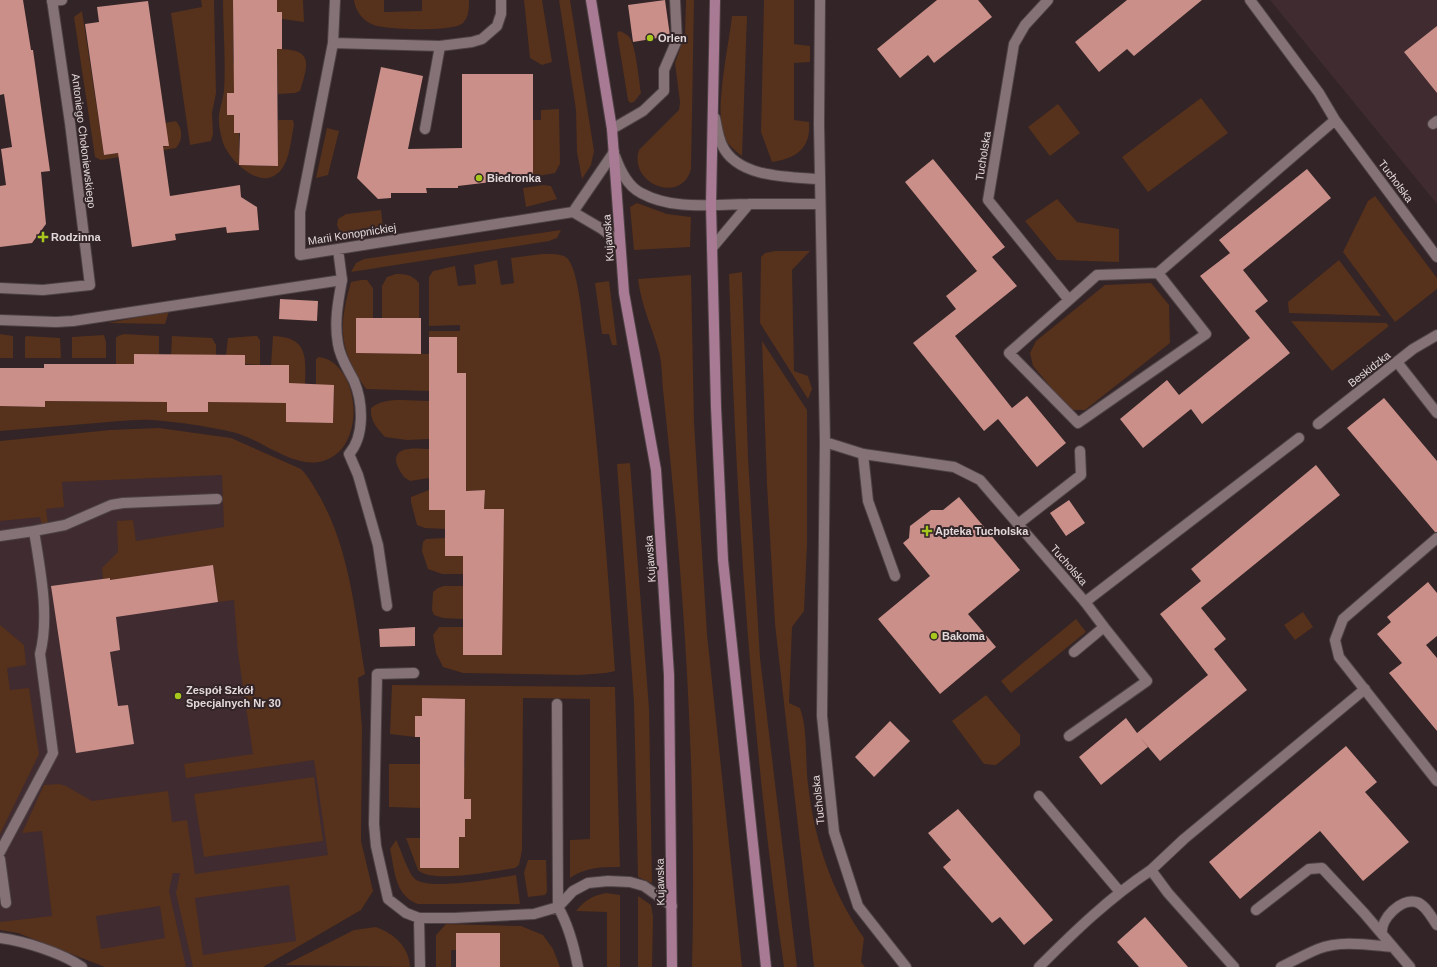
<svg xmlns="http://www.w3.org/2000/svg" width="1437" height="967" font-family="Arial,sans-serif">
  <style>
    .built { fill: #3f2b30 }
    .green { fill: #56311b; fill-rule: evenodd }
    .building { fill: #c98f88 }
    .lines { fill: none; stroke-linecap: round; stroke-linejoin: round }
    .service-casing { stroke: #4e4245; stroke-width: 12 }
    .minor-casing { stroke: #4e4245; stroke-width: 12 }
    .secondary-casing { stroke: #4e4245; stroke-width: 12 }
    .service { stroke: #847276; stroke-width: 10 }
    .minor { stroke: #847276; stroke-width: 10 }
    .secondary { stroke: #a97a94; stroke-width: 10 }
    .poi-dot { fill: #a7c71e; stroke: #322427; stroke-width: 1.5 }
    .labels { text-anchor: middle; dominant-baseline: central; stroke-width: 4; stroke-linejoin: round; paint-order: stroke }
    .poi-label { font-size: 11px; font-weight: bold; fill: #e3d9db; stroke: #322427; text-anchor: start }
    .street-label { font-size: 11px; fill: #e3d9db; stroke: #322427 }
  </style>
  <rect width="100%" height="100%" fill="#322427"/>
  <!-- built -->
  <path class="built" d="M1270,0H1437V204Z
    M228,469L361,905L250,967H105L18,933L0,930V470Z"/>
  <!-- green -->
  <path class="green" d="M201,0H214L216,93L212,113L213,134L211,141L190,145L171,13L202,7Z
    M223,0H233V60L239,93L227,94V115H234V133H239V165L278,166V120H293L294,125C290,142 290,174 268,178C250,181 225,155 222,139C220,132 218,122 219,115C220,107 223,99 224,91C226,61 223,30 223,0Z
    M277,0H303L304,22L282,19V12H277Z
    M354,0H384V12L422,11V0H469C469,8 469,17 463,23C454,32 387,30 374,25C364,22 355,11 354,0Z
    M524,0H542L552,62L542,65L530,58Z
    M559,0H570L594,151L591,165L582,179L577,152L576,110Z
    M686,0H694L691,169C682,205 628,184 639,150L679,110L680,102L675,63L685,35Z
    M764,0H794V44L810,46V62L794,63V120L809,122C811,149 796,158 772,162L761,132Z
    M82,11L104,155L168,146L165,123L176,121C183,129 183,140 176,148L101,160L95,157L74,17Z
    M732,16H747L742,156C735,151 727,144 724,136C714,112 729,44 732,16Z
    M619,31C623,32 627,34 630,38C636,47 639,81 641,93L634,102L630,103L628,100L617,33Z
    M277,49C313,49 309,62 300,91L295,93L278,94Z
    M1201,98L1228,133L1148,192L1122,157Z
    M1058,104L1080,133L1050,156L1028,127Z
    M559,109L560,164L555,173L533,177V120H541V110Z
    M327,128L339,131L328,175L316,178Z
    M544,185L551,186L557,199L526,207L523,188Z
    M1375,196L1437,278V289L1395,322L1343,252L1368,201Z
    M1057,199L1077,222L1119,229V262L1057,260L1025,221Z
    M637,203L667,214L691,217L690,247L634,250L630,207Z
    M381,210L383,227L379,229L350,233L340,232L337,225L338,219L346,214Z
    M561,230L557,238L549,241L351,272L356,263L364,259Z
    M775,251H810L792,270L794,371L808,376L812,389L808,399L760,323L761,257L765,253Z
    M542,254C550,254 563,253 568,259C579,273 582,320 585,339C599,449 607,560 615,671L606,673L579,675L463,673L443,667L436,653L433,635L439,627H463L484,529H504L503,509H484L485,490L466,491V373H457V337H429V331H460V325L429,326V277L433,271L455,266L458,286L476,284L474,265L497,260L501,285L514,283L511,258Z
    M1339,260L1381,316L1289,313L1288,302Z
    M742,272L748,457L760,658L797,967H784C751,737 736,506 729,274Z
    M396,274C407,274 412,275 419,283V318H382V286L387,277Z
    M691,275L694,422L707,634L742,967H692C697,775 684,581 663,390C662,378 662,364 659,352C652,327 641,305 638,279Z
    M361,280H367L373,288V318L356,319V353L429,354V391L366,389C339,349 338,328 351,282Z
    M609,281L617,345H612L609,334H602L595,283Z
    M1151,283L1169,305L1170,343L1085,410H1070L1033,366L1030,353L1036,341L1105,285Z
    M169,311L165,324L108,323Z
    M1291,321L1386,323L1389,326L1332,371Z
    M0,334L13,336V358H0Z
    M124,334L159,336V354H134V364H116V338L118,336Z
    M104,335L106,342V358H72V337Z
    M27,336L60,338L61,358H25V337Z
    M172,336L212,338L216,345V355H171Z
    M254,336H257L260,340V365L245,364V355H226L228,338Z
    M273,336C308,337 306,357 305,385H289V365H271Z
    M762,341L807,410V544L804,611L792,627L789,703L800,708C808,730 805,760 808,784C814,839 832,893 864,938L861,962L865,967H814L775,624L767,485Z
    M319,357C359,362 368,445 326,460C295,472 261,438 232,432C206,426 178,422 151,420C133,419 115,422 97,423C65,426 32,428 0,431V406L44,407L45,401L134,402L167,391V412H208V391L286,403L287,422L333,423L334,385H316V359Z
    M429,401V439L407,440L385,437C377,428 370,421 371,408C385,396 411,401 429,401Z
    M159,428L231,438L301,469C309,477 314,487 320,497C350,551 355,613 365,674L358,678L362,728L361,841L373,891L361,910L263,967H193L176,893L180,873H173L169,891L186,967H105L18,933L0,930V922L52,916L42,831L22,833L44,785L59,784L66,786L92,801L168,791L172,822L187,820L195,874L328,855L314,760L186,778L184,764L253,754L238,653L234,600L218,602L213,565L143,575L111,582L110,578L103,579L102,568L118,552L117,521L133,520L136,541L224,527L222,475L62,482L64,507L46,509L48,524L42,525L40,517L0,521V441L110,430ZM289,885L296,941L203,955L195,898ZM160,906L165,938L101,949L96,916Z
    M429,449V478L410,481L404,477C401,473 396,465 396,460C396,445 419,449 429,449Z
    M630,463L649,708L652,883L638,877L634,703L617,464Z
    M429,490V509L445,510V529L425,528L417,525L411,502V497Z
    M445,538V556H463V574H442L428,569L422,551L423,542L426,539Z
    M444,586H463V619L443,618L434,615L432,610L433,592L438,588Z
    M1303,612L1313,627L1295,640L1284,625Z
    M1076,619L1086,632L1011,693L1001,681Z
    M0,625L24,645L26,665L7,668L10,690L29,688L39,754L0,834Z
    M392,685L615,687L620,867C601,867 586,867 570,878V840L590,839V699L523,698L522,850L519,865L515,868C495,871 432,884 418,870L406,838H420V868H459V837L465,819L471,818V799H459L465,764V699L422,698V716H415V737L390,734Z
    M986,695L1020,735V745L996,765L984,764L952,721Z
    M389,764H420V808L389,807Z
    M314,777L323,841L204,857L194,794Z
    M396,840C401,849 408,873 415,879C429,891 497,878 516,875L520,904H418C394,895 395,870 390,849Z
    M528,860H546L547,892L545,895L528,897L524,873Z
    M606,893L620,895V967H607V912L576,911C585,900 592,896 606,893Z
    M638,896L651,905L653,917L652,967H638Z
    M446,924L521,926L543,935L553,949L560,967H500V933H456V950H451V967H436V935Z
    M376,927C395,934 409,947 410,967L285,965L354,930Z"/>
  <!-- building -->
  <path class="building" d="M0,0H23L31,50H33L50,171L41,172L46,224L32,243L0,247V186L6,185L1,149L12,147L4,94L0,95Z
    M233,0H277V12H282V49H277L278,166L239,165L240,133H234V115H227V93H234Z
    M665,0L670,36L633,42L628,5Z
    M937,0H978L992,17L934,63L928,55L900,78L877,49Z
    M1127,0H1202L1134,56L1127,49L1099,72L1075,42Z
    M148,1L169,146H163L170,196L240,185L241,197L257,207L259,230L227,233L226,227L175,234L176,240L132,247L118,153L104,155L85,24L99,22L97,7Z
    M1437,26V93L1404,52Z
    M381,67L423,76L408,149L462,148V74H533V177L458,186V188H426L427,193H391V198L378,199L357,178Z
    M933,159L1005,247L992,257L1017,286L955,336L1012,408L1027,396L1066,443L1037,467L998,419L984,431L913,343L956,309L946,296L977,271L905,182Z
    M1307,169L1331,198L1243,270L1268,301L1255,311L1290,353L1202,424L1191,409L1143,448L1120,419L1167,380L1179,395L1250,338L1200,276L1230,253L1219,240Z
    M280,299L318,301L317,321L279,319Z
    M356,318H421V354L356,353Z
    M429,337H457V373H466V491L485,490L484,509H504L502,655H463V556H445V510H429Z
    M134,354L245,355V365H289V383L334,385L333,423L286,422V403L208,402V412H167V402L45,401V407L0,406V368H44V364H134Z
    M1384,398L1437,461V532H1435L1347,428Z
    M1316,465L1340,495L1201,608L1226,639L1214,649L1247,690L1160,761L1139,736L1148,747L1101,785L1079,757L1126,718L1137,733L1208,675L1160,614L1201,581L1191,569Z
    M959,497L1020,570L968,614L996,647L940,694L878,619L930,576L903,543L909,538L910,526L931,510H943Z
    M1069,500L1085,523L1066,536L1050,513Z
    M213,565L218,602L116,617L120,650L110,652L118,706L128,705L134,744L76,753L51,586L110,578V580Z
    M1428,582L1437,593V636L1426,645L1437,658V731L1389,673L1402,663L1377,634L1391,622L1387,617Z
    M415,627V646L380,647L379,629Z
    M422,698L465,699L464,799H471V819H465V837H459V868H420V737H415V716H422Z
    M890,721L910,741L874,777L855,757Z
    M1346,746L1377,782L1365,792L1409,842L1363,881L1320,831L1240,899L1209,862Z
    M958,809L1053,920L1024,945L1000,917L992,923L943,867L951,860L928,833Z
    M1145,917L1188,967H1139L1117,942Z
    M456,933H500V967H456Z"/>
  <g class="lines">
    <!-- service casing -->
    <g class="service-casing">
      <path id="service" d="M52,1L62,0
        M1433,124L1437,121
        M425,129L440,46
        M612,129L643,111L664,91V70L677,40L675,0
        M342,280C338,302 334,322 338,344C340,358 348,369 354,381C363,402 365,436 349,454L358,475L378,545L387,606
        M1397,362L1437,413
        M863,454L868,501L895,576
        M34,531L65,525L111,505L123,503L217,499
        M0,536L34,531C40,569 50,616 40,654L53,753L0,852
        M1437,538L1343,619L1335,640L1339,657L1437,781
        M1074,652L1104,627L1085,602
        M557,704L558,907
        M1069,736L1147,681L1104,627
        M1039,796L1120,892
        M0,859L6,903
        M1151,870L1184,839L1365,689
        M1256,910L1309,869L1322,868L1364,913L1393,947
        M1382,934C1380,919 1401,898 1416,902C1425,904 1432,918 1437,925
        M1039,967C1074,932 1109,898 1151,870L1168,893L1234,967
        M1281,967C1293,961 1306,954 1318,949C1341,940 1369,945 1393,947L1410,967"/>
    </g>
    <!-- minor casing -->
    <g class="minor-casing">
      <path id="minor" d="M501,0V14L497,26L482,39L472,42L440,46L333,43L300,212V255L573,212
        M820,0L819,124L825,442L822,716L834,832L858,906L906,967
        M1048,0L1025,25L1014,44L988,200L1069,300L1097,275L1158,273L1335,120
        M1250,0L1319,93L1335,120L1437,257
        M333,43L335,0
        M715,118C717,127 718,137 722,145C737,178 789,177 819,179
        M615,156C620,170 627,186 641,193C674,211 714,204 749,204C773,204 796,204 820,204
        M573,212L614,152
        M573,212L602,229L620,243
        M712,248L749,204
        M0,288L43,290L90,285L70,123L52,0
        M1069,300L1009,353L1078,423L1206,334L1158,273
        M0,320L56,322L73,321L342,280L338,249
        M1318,424L1413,349L1437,335
        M825,442L863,454L954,467L980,480L1085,602L1299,438
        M1018,524L1081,475L1080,451
        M414,673L377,674L374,824L376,846L388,899L406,913L419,918H454L534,914L558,907L573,891L588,883L608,881L630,882L644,886L672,906
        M558,907C569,926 574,946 578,967
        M419,918L420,967
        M0,938C24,941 62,953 82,967"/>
    </g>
    <!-- secondary casing -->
    <g class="secondary-casing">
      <path id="secondary" d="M591,0L612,129L624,293L656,470L669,675L672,967
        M715,0L711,205L716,407L723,560L766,967"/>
    </g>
    <!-- service -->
    <use href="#service" class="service"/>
    <!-- minor -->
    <use href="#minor" class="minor"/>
    <!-- secondary -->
    <use href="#secondary" class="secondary"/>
  </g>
  <!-- markers -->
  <g class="poi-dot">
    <circle cx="650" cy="38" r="4"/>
    <circle cx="479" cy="178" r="4"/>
    <path d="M41 231h4v4h4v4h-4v4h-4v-4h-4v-4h4z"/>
    <path d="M925 525h4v4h4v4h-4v4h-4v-4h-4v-4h4z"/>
    <circle cx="934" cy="636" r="4"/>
    <circle cx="178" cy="696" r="4"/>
  </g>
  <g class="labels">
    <!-- poi labels -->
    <g class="poi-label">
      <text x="658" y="38">Orlen</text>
      <text x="487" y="178">Biedronka</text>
      <text x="51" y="237">Rodzinna</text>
      <text x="935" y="531">Apteka Tucholska</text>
      <text x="942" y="636">Bakoma</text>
      <text x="186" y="690">Zespół Szkół<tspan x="186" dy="13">Specjalnych Nr 30</tspan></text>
    </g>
    <!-- street labels -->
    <g class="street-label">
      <text transform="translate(84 141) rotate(83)">Antoniego Chołoniewskiego</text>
      <text transform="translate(983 156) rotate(-81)">Tucholska</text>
      <text transform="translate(1396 181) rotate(53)">Tucholska</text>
      <text transform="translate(352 234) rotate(-9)">Marii Konopnickiej</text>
      <text transform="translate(608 238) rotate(-94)">Kujawska</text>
      <text transform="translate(1369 369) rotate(-38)">Beskidzka</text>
      <text transform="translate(650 559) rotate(-94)">Kujawska</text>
      <text transform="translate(1069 565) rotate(49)">Tucholska</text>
      <text transform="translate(818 800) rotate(-96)">Tucholska</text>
      <text transform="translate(660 882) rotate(-91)">Kujawska</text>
    </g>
  </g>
</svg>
